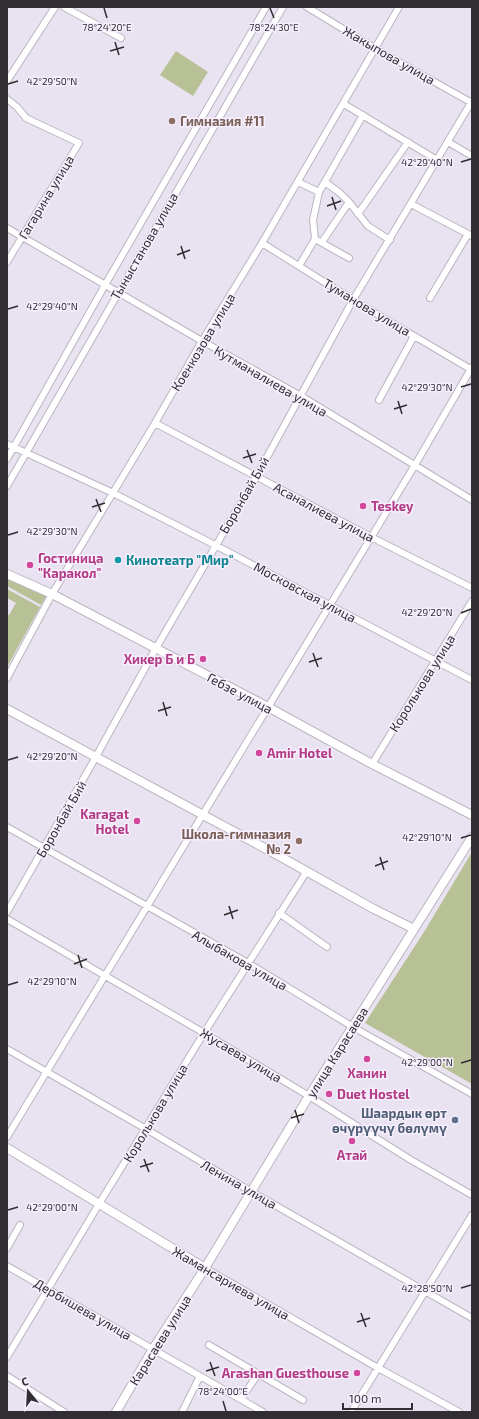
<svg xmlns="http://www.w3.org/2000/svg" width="479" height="1419" font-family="'Exo 2',sans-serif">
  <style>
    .green { fill: #b7c195 }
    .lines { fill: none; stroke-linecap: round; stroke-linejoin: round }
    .minor-casing { stroke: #bbb4c1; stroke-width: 8 }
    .major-casing { stroke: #bbb4c1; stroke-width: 10 }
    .minor { stroke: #fff; stroke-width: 6 }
    .major { stroke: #fff; stroke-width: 8 }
    .ticks { fill: none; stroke: #312e33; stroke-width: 1.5 }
    .education-dot { fill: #8d6e63; stroke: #f7effd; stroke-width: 1.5 }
    .hotel-dot { fill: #d1479c; stroke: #f7effd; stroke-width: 1.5 }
    .culture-dot { fill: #0f9aa8; stroke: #f7effd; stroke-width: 1.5 }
    .service-dot { fill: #5c6f8a; stroke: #f7effd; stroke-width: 1.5 }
    .labels { text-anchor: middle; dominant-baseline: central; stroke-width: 3; stroke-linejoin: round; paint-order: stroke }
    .street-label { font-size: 13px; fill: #312e33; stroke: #f7effd }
    .education-label { font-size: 13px; font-weight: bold; fill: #785e54; stroke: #f7effd; text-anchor: start }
    .hotel-label { font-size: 13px; font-weight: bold; fill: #b23c85; stroke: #f7effd; text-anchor: start }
    .culture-label { font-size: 13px; font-weight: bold; fill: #0d838f; stroke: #f7effd; text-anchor: start }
    .service-label { font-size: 13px; font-weight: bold; fill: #4e5e75; stroke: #f7effd; text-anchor: end }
    .ticks-label { font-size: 10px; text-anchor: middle; fill: #312e33; stroke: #f7effd; stroke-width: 3; stroke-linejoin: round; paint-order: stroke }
  </style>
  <rect width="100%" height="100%" fill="#e9e2f0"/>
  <!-- green -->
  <path class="green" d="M176,51L208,72L193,96L160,75Z
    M7,579L46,596L41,605L7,586Z
    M7,589L40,607L7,667V614L9,615L16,603L7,598Z
    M472,852V1084L365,1023L424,932Z"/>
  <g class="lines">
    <!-- minor casing -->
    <g class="minor-casing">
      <path id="minor" d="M64,7L121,38
        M307,7L376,49L472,103
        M7,81L55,7
        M7,99L17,107L26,118L79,143L7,262
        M344,104L437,160
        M448,142L472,156
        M298,182L319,192
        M325,182L340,193L349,202L368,226L390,240
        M411,204L472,236
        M358,214L408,142
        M7,228L202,341L301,396L472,500
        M315,239L313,220L319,192L363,115
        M322,242L349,202
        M262,243L353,300L472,370
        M299,266L315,239L349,258
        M430,298L468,234
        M379,400L414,336
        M155,423L371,537L472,588
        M7,444L113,493L215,545L472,680
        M7,459L105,285L266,7
        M7,486L283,7
        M7,678L52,594L155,423L202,341L262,243L399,7
        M372,764L472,601
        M7,827L248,963L353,1027L472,1094
        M7,912L93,762L156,648L256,477L353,300L472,101
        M279,913L327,947
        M7,919L204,1033L309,1096L411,1160L472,1195
        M7,1049L146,1129L252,1192L472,1318
        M7,1137L415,465L472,367
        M7,1248L20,1225
        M7,1266L263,1412
        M205,1268L378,1368L459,1412
        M209,1345L303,1400
        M7,1357L99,1204L204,1033L307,871
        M7,1376L64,1412
        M241,1399L258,1374
        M182,1412L200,1376
        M351,1412L472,1215"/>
    </g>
    <!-- major casing -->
    <g class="major-casing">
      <path id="major" d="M7,574L52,594L268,707L372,764L472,815
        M7,709L281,857L372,908L414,929
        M7,1148L205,1268
        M116,1412L153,1349L205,1268L309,1096L472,837"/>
    </g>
    <!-- minor -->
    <use href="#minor" class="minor"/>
    <!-- major -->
    <use href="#major" class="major"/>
  </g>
  <!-- ticks -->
  <path class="ticks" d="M104,8L107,18M270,8L274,18M115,42L119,55M110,51L124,47M8,84L18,81M461,162L471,159M332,197L336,210M327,206L341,201M181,246L185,259M177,255L190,250M8,309L18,306M461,387L471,384M398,401L402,414M394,409L407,405M247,450L252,463M243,458L256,454M96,499L101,512M92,507L105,503M8,535L18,532M461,613L471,609M313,653L318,667M309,662L322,658M163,702L167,716M158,711L171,707M8,760L18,757M461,838L471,835M380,857L384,870M375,866L388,861M229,906L233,919M224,915L238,910M78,955L82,968M74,964L87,959M8,985L18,982M461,1063L471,1060M295,1110L299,1123M291,1118L304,1114M144,1159L149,1172M140,1167L153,1163M8,1210L18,1207M461,1288L471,1285M361,1313L366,1327M357,1322L370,1318M210,1362L215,1376M206,1371L219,1367M223,1401L226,1411"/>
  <!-- markers -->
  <g class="education-dot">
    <circle cx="172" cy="121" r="4"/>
    <circle cx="299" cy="841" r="4"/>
  </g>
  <g class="hotel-dot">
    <circle cx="363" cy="506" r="4"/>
    <circle cx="30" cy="565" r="4"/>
    <circle cx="203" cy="659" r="4"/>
    <circle cx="259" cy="753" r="4"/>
    <circle cx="137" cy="821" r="4"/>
    <circle cx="367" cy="1059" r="4"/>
    <circle cx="329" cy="1094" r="4"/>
    <circle cx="352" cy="1141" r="4"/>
    <circle cx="357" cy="1373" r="4"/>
  </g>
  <circle class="culture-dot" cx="118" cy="560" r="4"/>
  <circle class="service-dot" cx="455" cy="1120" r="4"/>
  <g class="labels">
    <!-- street labels -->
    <g class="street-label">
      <text transform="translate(389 55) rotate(30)">Жакыпова улица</text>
      <text transform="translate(46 197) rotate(-59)">Гагарина улица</text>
      <text transform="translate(144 246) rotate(-60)">Тыныстанова улица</text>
      <text transform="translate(367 307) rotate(31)">Туманова улица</text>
      <text transform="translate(203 342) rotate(-59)">Коенкозова улица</text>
      <text transform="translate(271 381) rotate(30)">Кутманалиева улица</text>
      <text transform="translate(244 495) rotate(-60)">Боронбай Бий</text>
      <text transform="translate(324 512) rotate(28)">Асаналиева улица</text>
      <text transform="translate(305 592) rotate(28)">Московская улица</text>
      <text transform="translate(422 683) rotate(-58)">Королькова улица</text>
      <text transform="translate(240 693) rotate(28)">Гебзе улица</text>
      <text transform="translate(61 819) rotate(-60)">Боронбай Бий</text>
      <text transform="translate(240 960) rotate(30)">Алыбакова улица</text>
      <text transform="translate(337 1052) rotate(-58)">улица Карасаева</text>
      <text transform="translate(241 1055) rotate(31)">Жусаева улица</text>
      <text transform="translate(155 1113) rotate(-59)">Королькова улица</text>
      <text transform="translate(239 1184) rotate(30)">Ленина улица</text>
      <text transform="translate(231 1283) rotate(30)">Жамансариева улица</text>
      <text transform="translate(83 1309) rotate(30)">Дербишева улица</text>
      <text transform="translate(160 1340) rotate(-58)">Карасаева улица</text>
    </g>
    <!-- education labels -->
    <g class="education-label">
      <text x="180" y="121">Гимназия #11</text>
      <text x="291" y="834" text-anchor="end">Школа-гимназия<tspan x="291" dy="15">№ 2</tspan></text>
    </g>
    <!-- hotel labels -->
    <g class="hotel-label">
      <text x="371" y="506">Teskey</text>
      <text x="38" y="558">Гостиница<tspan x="38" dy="15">"Каракол"</tspan></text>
      <text x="195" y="659" text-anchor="end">Хикер Б и Б</text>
      <text x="267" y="753">Amir Hotel</text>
      <text x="129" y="814" text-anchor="end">Karagat<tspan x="129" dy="15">Hotel</tspan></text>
      <text x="367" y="1073" text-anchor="middle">Ханин</text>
      <text x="337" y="1094">Duet Hostel</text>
      <text x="352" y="1155" text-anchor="middle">Атай</text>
      <text x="349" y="1373" text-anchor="end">Arashan Guesthouse</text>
    </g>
    <!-- culture labels -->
    <g class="culture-label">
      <text x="126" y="560">Кинотеатр "Мир"</text>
    </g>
    <!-- service labels -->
    <g class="service-label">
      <text x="447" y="1113">Шаардык өрт<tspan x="447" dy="15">өчүрүүчү бөлүмү</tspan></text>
    </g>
  </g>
  <g class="ticks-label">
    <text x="107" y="31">78°24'20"E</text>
    <text x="274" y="31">78°24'30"E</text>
    <text x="52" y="85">42°29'50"N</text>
    <text x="427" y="166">42°29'40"N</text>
    <text x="52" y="310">42°29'40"N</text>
    <text x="427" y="391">42°29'30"N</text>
    <text x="52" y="535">42°29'30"N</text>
    <text x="427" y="616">42°29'20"N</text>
    <text x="52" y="760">42°29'20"N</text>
    <text x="427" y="841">42°29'10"N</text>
    <text x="52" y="985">42°29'10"N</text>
    <text x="427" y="1066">42°29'00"N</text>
    <text x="52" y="1211">42°29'00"N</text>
    <text x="427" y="1292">42°28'50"N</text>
    <text x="223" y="1395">78°24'00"E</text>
  </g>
  <!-- border -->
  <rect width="479" height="1419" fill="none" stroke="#312e33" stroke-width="16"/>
  <!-- north arrow -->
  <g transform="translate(28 1391) rotate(342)" stroke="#f7effd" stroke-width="3" paint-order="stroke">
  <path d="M0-3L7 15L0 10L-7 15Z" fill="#312e33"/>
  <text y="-6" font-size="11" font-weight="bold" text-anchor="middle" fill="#312e33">С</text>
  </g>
  <!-- scale -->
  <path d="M343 1403v6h69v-6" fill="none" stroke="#312e33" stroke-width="2"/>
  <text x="349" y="1403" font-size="12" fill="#312e33" stroke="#f7effd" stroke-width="3" paint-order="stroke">100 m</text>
</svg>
